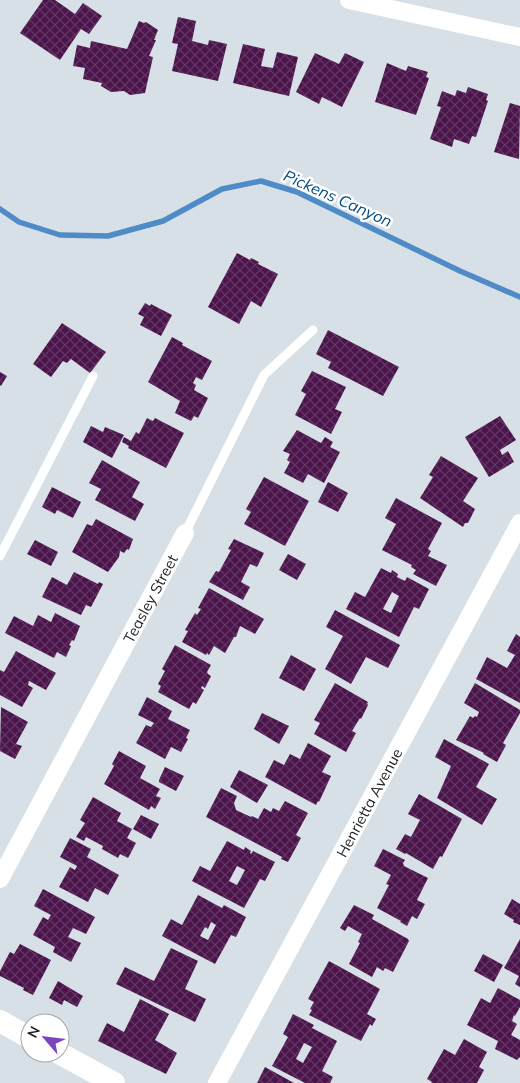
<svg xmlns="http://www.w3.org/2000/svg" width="520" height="1083" font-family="Mulish,sans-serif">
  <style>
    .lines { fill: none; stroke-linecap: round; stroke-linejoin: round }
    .stream { stroke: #4e8bc7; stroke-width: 5.5 }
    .building { fill: url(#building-cross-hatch); fill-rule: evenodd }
    .service { stroke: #fff; stroke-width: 9 }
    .minor { stroke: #fff; stroke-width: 18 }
    .tertiary { stroke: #fff; stroke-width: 22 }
    .labels { text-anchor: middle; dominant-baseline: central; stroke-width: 5; stroke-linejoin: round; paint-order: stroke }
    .street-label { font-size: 15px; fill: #1f2225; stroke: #fff }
    .water-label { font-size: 16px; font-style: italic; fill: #004a82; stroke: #fff }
  </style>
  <defs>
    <pattern id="building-cross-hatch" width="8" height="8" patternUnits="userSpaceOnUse" patternTransform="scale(1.25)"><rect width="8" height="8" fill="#4b144b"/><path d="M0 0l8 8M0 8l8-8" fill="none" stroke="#623662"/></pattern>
  </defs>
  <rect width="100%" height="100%" fill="#d8e0e7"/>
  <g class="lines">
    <!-- stream -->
    <path class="stream" d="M0,209L19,222L60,235L108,236L163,221L222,189L261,181L297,192L460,271L520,297"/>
  </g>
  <!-- building -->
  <path class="building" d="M43,0H55L75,14L83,3L102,16L89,34L81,29L60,60L20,33Z
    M178,17L196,21L192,41L208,45L209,40L227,44L218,81L172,71L178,44L172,43Z
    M139,21L144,23L146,22L158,30L154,40H156L149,56L153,57L145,93L130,95L124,91L111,92L101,86L102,83L83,79L85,68L73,66L77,45L90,48L91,41L127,49Z
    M243,44L265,49L261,66L273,68L277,52L298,57L289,96L233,83Z
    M315,53L339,64L345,53L364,62L342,107L322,97L319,104L296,92Z
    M387,63L406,71L408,66L428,72L426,77L429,78L416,115L375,102Z
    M468,87L488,94L486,100L488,101L476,137L472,136L469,144L454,139L452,147L430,139L441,107L437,106L442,91L455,96L457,90L466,93Z
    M510,103L520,106L519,159L494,152Z
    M237,253L250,260L251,258L259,262L258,264L278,274L261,307L251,301L239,324L208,307Z
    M145,303L150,306L151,304L172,315L161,336L140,325L144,317L138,314Z
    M62,323L106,352L90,373L71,359L67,363L63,361L51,377L33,364Z
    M328,330L399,367L383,396L328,368L331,362L316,354Z
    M172,337L183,343L182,345L212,361L202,380L196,377L193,383L196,385L194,390L208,398L198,418L194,416L191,421L175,413L180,401L148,382Z
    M312,371L346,387L335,409L342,412L331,434L295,415L306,394L301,391Z
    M0,372L7,376L1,386L0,385Z
    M500,416L516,440L500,450L502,455L508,451L514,462L489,477L465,437Z
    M147,418L153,421L155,418L184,433L166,468L128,448L129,446L122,442L124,437L131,441L136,432L139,434Z
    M91,426L103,432L105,427L124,435L112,458L83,442Z
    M297,430L321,443L325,437L333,442L330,447L340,452L324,483L308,474L303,483L284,473L290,462L287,460L290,454L283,451Z
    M441,456L478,478L463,501L475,509L468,523H465L463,527L420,498L433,477L429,475Z
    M102,460L140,482L132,497L144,504L135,521L95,500L101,489L89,483Z
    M264,477L309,501L285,546L244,524L251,512L246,509Z
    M328,482L348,493L338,512L318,502Z
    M52,487L81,502L73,518L57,510L55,514L42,507Z
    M396,498L442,523L428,549L431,551L428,556L447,565L436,586L413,574L416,570L411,567L412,565L382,550L396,524L385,518Z
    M96,519L133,539L129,550L127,549L124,553L120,551L119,557L108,572L72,552L87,524L92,526Z
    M234,539L264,553L257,567L250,564L241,582L250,587L243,600L209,582L216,571L219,572L231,550L228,549Z
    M35,540L58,552L51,566L27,554Z
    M288,554L306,564L297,580L279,570Z
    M381,568L391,573L392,570L398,574L397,577L405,581L407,577L429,589L419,609L414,607L399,637L346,609L355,592L365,597ZM392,592L399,596L391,613L383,609Z
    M74,572L98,584L99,582L103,584L91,607L86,605L81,615L42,597L52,577L67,585Z
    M209,588L264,619L255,634L240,626L236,637H234L225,653L214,646L209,655L207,653L206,655L182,642L188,631L185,630L195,613L197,615L201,609L198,608Z
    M335,610L400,645L388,668L366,657L351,684L325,669L343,636L326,627Z
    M55,613L80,626L74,641L72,640L69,645L71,646L66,657L57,652L54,658L5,633L14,616L33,626L38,615L51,622Z
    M516,634L520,637V703L476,679L487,657L507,668L515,655L507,651Z
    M175,645L211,665L207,672L208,674L211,676L205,688L202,686L201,688L204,690L196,704L193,702L189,709L158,692L161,686L158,684L165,671L162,669Z
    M16,651L56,673L46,690L29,681L28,685L33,688L22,707L0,695V670L4,672Z
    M291,655L316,669L304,691L279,678Z
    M335,683L368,702L367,704L368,705L361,719L360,718L352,731L356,733L346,752L314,734L320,723L314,720Z
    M475,683L520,710V713L503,743L506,745L497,762L483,754L484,753L456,740L470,716L473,718L475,716L477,717L479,712L464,703Z
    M147,697L172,711L168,719L190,730L186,738L188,739L181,752L171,747L165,759L136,743L146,725L151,727L154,723L138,715Z
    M1,707L28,722L16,744L22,746L15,759L0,751Z
    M262,713L289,726L279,744L254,729Z
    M444,739L489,764L476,787L497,799L482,825L437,798L451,766L435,757Z
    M308,743L331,756L322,772L331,776L319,802L318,801L316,805L265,777L274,760L284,765L290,754L300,759Z
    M119,751L146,766L140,778L160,789L156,796L161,798L155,809L151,806L149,810L104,784L114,766L112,764Z
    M165,767L184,776L176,791L159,782V780Z
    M239,770L268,785L257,803L230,787Z
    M221,788L237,796L234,803L236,810L251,817L252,816L258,819L264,808L271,812L273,808L279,811L285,801L308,813L296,835L301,838L288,862L281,859L282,857L206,817Z
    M419,794L462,819L442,857L440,856L433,869L406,853L405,854L396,849L405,834L411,837L420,820L408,814Z
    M93,797L121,813L117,821L132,829L127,838L136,843L128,858L120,854L118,858L102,849L103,846L86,837L84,841L76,837L85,823L80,820Z
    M141,815L159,824L151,839L133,829Z
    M70,838L91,849L87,857L119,875L108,895L95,888L88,902L59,887L70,867L75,870L77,866L60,857Z
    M227,841L244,850L245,847L251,851L250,853L251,854L253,851L275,862L265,881L260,879L244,908L192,881L200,866L210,871ZM237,866L245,870L237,885L229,881Z
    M383,849L405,860L403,863L404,866L428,878L417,900L425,904L417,919L412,916L407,926L400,922L401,921L377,908L389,885L386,884L391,875L374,866Z
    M43,889L95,917L86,934L73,928L68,937L81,943L71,962L53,952L55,947L33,935L43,917L48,920L51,915L34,906Z
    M198,895L222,908L224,905L246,917L236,937L231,935L215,964L162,936L171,919L182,925ZM211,922L216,925L208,940L200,936L205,927L208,929Z
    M512,899L520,904V925L513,922L514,920L504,914Z
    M354,905L374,915L372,919L408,939L409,941L393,972L385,968L383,971L377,967L372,977L349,964L360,943L358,942L362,934L348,926L345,931L340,928Z
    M520,939V987L515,984L519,976L504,968Z
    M20,944L51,960L33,995L23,990L24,988L0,976V971L10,952L14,954Z
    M171,948L198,961L185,989L206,999L195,1022L116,984L125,967L154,981Z
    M483,954L503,965L494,982L474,971Z
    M329,961L380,989L367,1014L376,1019L372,1026L370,1024L361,1041L309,1015L312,1010L310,1009L314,1002L308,999Z
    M58,981L83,996L77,1007L64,1000L62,1005L49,998Z
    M498,988L520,1000V1007L515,1016L514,1015L512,1021L517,1024L511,1035L520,1040V1057L517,1060L495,1049L498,1041L467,1025L481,998L490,1003Z
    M140,999L169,1014L155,1040L177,1053L166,1074L98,1041L107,1023L124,1032Z
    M293,1014L314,1025L312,1028L337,1041L322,1071L333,1077L330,1083H305L272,1066L288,1037L283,1034ZM304,1043L312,1047L303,1063L296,1059Z
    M464,1039L487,1052L479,1067L484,1070L477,1083H431L432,1082L427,1079L444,1049L455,1055Z
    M265,1067L294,1083H257Z"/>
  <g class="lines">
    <!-- service -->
    <path class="service" d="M185,533L264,375L313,330
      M0,556L93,376"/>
    <!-- minor -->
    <g class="minor">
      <path d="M349,0L520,37"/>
      <path id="s1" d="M0,879L185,533"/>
      <path id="s2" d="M217,1083L520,523"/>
    </g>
    <!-- tertiary -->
    <path class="tertiary" d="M0,1021L30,1038
      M59,1053L114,1083"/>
  </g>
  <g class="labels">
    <!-- street labels -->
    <g class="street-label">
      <text stroke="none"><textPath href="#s1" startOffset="318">Teasley Street</textPath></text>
      <text stroke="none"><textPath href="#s2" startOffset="319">Henrietta Avenue</textPath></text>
    </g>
    <!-- water labels -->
    <g class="water-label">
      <text transform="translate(338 198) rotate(24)">Pickens Canyon</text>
    </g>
  </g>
  <!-- north arrow -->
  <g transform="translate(45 1038) rotate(298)"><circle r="24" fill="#ffffff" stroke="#a5a7a8"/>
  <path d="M0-4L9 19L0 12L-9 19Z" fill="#7b45bd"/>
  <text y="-8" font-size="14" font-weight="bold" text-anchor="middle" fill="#1f2225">N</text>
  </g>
</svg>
